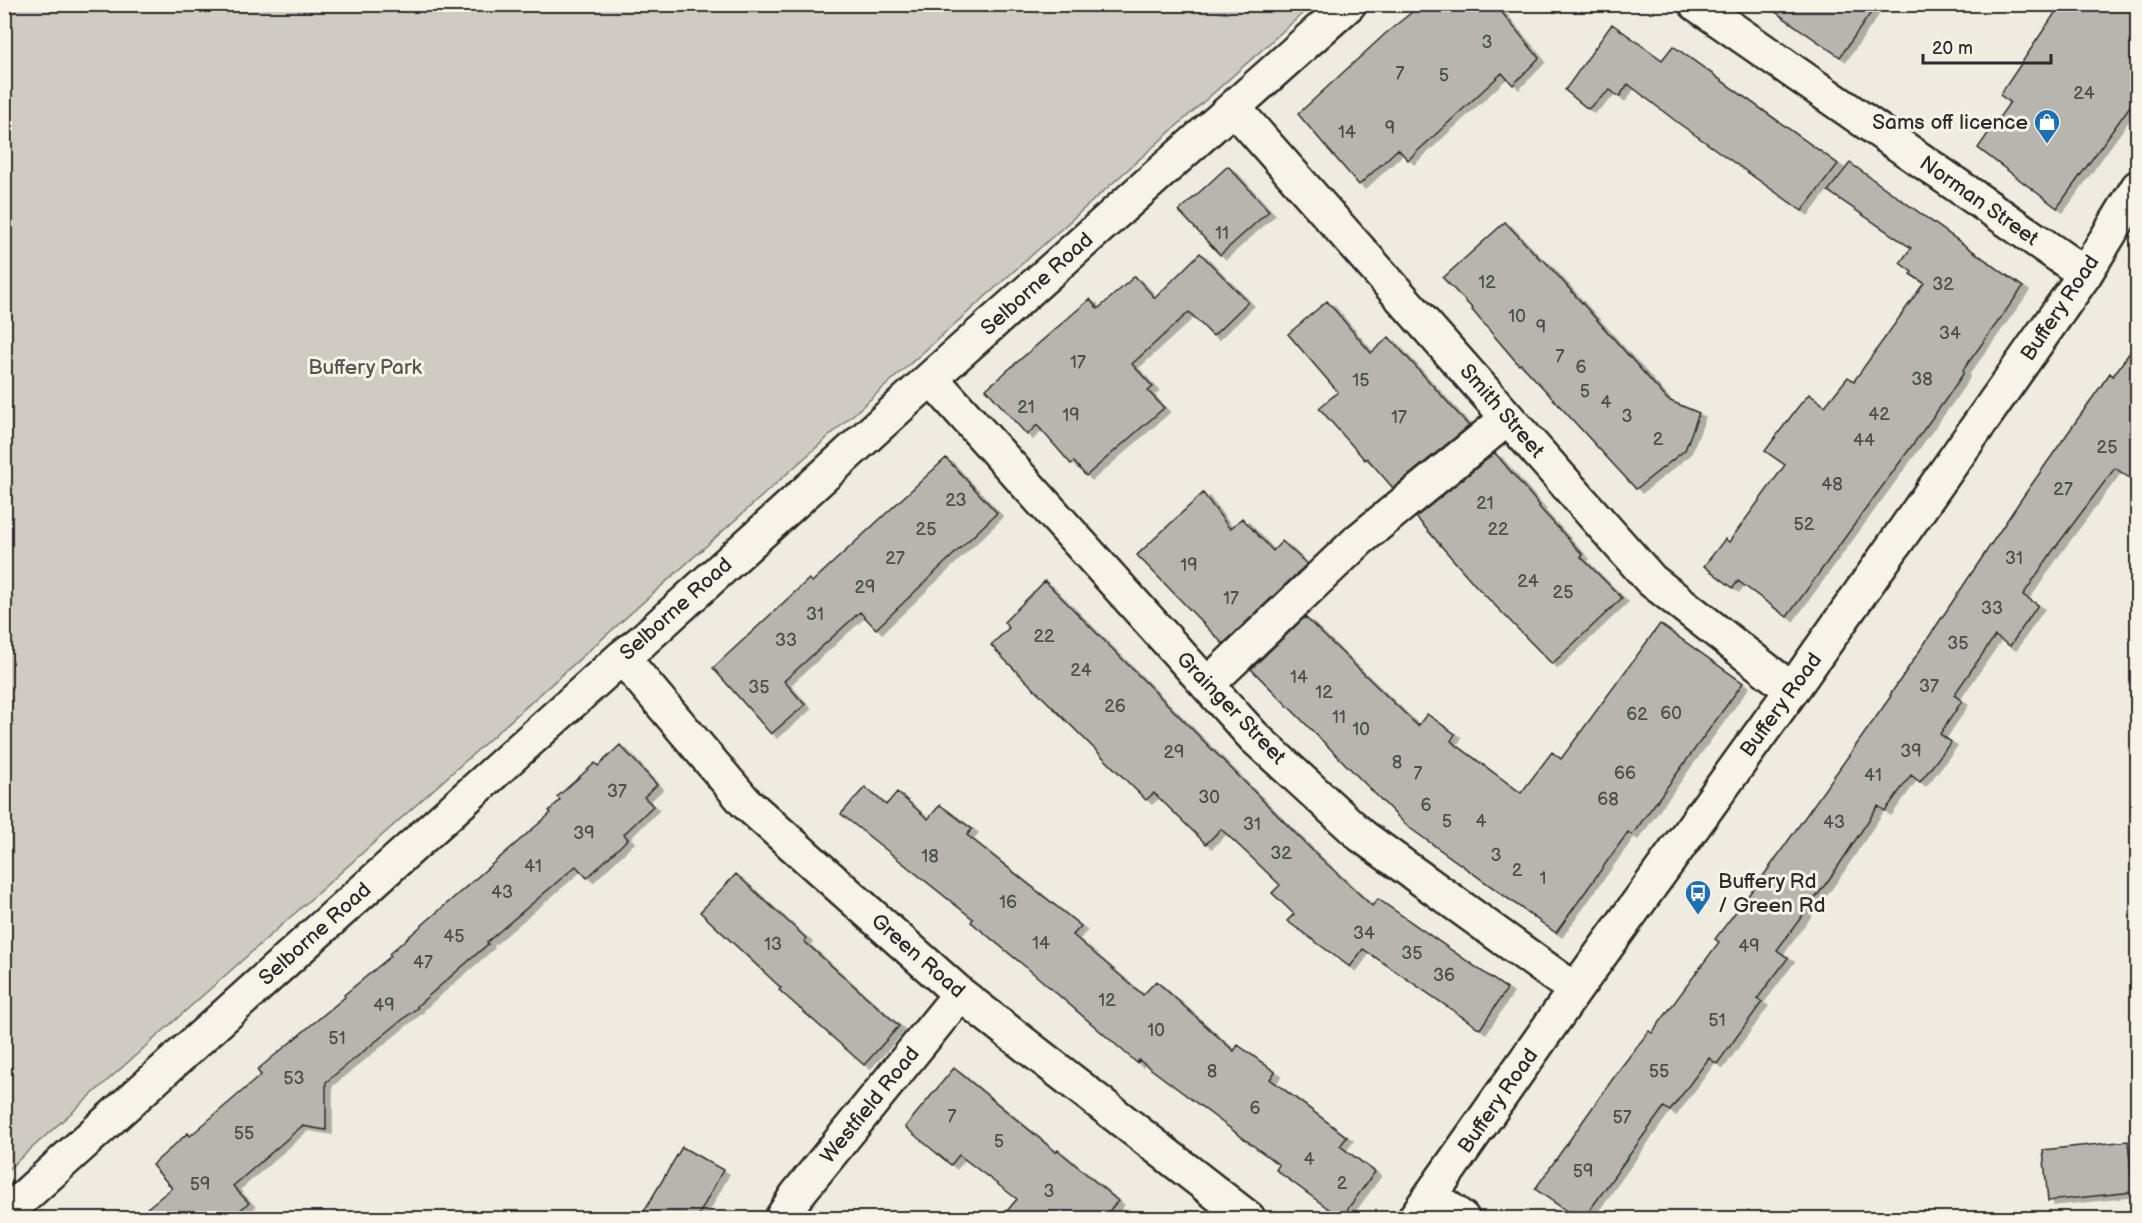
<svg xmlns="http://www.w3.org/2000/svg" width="2142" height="1223" font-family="'Balsamiq Sans',sans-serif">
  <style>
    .green { fill: #cfcbc2; stroke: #7d7b76; stroke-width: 1.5 }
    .building { fill: #b8b5ae; stroke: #2b2b2b; stroke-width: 1.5; filter: url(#shadow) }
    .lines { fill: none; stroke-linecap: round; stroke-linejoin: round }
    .minor-casing { stroke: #2b2b2b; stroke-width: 38 }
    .minor { stroke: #f7f3e8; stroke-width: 33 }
    .labels { text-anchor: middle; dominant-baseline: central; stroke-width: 6; stroke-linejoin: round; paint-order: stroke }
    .number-label { font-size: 18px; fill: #4e4e4c }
    .poi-label { font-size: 21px; fill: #2b2b2b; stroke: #f7f3e8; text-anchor: end }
    .street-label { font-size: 21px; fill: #2b2b2b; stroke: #f7f3e8 }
    .park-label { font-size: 21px; fill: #545351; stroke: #f7f3e8 }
  </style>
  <defs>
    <filter id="shadow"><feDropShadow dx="6" dy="4" stdDeviation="0" flood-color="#0004"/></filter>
  </defs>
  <rect width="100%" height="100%" fill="#efebe0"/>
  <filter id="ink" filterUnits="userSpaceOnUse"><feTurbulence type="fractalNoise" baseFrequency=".0167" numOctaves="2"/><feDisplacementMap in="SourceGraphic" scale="12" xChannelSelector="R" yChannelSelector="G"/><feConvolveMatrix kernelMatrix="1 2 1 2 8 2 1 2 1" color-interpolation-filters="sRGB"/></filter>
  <g filter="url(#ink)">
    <!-- green -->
    <path class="green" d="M5,4H1312V5L5,1172Z"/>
    <!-- building -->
    <path class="building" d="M1422,4H1495L1539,58L1513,85L1502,73L1408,160L1398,149L1359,185L1298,114L1385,34Z
      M1764,4H1877L1840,57Z
      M2061,4H2138V95L2057,208L1978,148L2010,102L2000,95Z
      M1612,24L1662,60L1673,46L1838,164L1802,211L1677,122L1628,84L1619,97L1610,90L1588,109L1565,90Z
      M1850,163L2023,287L1963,370V374L1946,399L1787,617L1738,581L1733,588L1704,566L1725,539L1729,542L1785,465L1765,451L1798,407L1809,394L1825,406L1848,377L1854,381L1924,283L1910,274L1912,272L1900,263L1911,248L1828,191Z
      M1228,166L1269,211L1220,255L1179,211Z
      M1505,222L1541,260L1543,259L1668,400L1699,413L1685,450L1636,489L1521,364L1519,365L1472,310L1473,309L1443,278Z
      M1200,253L1248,302L1213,336L1189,312L1132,364L1153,387L1148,391L1164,408L1086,476L1074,462L1071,464L1037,425L1027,435L986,389L1090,299L1098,309L1135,276L1155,298Z
      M1327,301L1371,353L1389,337L1469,426L1393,488L1367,458L1365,460L1319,408L1338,392L1288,334Z
      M2138,341V446L2135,482L2115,468L2052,552L2023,595L2038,605L2010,646L1995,636L1954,695L1962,701L1940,734L1951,742L1920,782L1911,775L1885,811L1878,806L1833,874L1777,950L1788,958L1757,999L1762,1002L1717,1064L1709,1058L1670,1111L1664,1107L1584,1218H1577L1535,1189L1619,1070L1649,1031L1652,1033L1719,942L1715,939L1766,872L1891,696L1890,695L2020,501L2110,373L2113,376Z
      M1495,453L1540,506L1539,507L1583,555L1581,557L1622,598L1552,664L1476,586L1416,517Z
      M946,458L997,513L876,629L860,612L784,681L805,705L771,734L713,668L809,579L812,582Z
      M1203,493L1230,529L1242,518L1273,551L1282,541L1307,564L1223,644L1137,555Z
      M1045,581L1313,851L1372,906L1378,899L1507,989L1480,1029L1363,949L1350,967L1287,921L1294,914L1272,893L1280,885L1249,855L1221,829L1206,844L1154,793L1146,800L1003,658L991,645L1009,628L1004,622Z
      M1305,617L1418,726L1427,714L1455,734L1451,741L1521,793L1552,752L1561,759L1660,624L1743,683L1632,835L1628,832L1556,933L1407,826L1251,669Z
      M620,745L657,785L644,797L653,806L624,834L628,839L587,878L576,866L487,942L488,944L417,1006L418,1007L326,1082V1130L302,1126L233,1186L249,1203L230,1218H135L172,1188L152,1165L188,1133L190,1136L261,1075L257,1070L345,997L344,995L391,956L389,954L551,813L549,811L560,800L557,797L595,763L598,766Z
      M865,787L886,805L897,792L928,819L940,805L972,829L967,835L1081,926L1073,935L1143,995L1156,981L1234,1051L1238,1045L1275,1072L1270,1079L1347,1137L1340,1146L1375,1172L1341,1218L1276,1170L1279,1165L1139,1060L1137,1063L1033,973L971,922L973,919L841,814Z
      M736,874L806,938L804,941L899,1026L864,1065L779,990L781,988L700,912Z
      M954,1068L1056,1152L1058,1150L1118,1201L1103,1218H1001L1017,1199L959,1155L951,1165L905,1127Z
      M2128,1141L2133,1192L2048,1201L2043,1150Z
      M682,1147L723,1170L697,1218H640Z"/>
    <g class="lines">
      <!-- minor casing -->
      <g class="minor-casing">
        <path id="minor" d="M1696,4L2085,274
          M1234,108L1651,580L1792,690
          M931,378L1254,737L1362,836L1575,990
          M622,657L745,802L960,994L1248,1218
          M1207,685L1359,540L1508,418
          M1432,1196L1462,1218
          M4,1215L622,657L640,643L931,378L1349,4
          M782,1218L796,1196L960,994
          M1415,1218L1575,990L1792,690L2085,274L2138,187"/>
      </g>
      <!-- minor -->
      <use href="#minor" class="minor"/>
    </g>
  </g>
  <!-- icons -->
  <defs>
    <g id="shop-pin" transform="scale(1.35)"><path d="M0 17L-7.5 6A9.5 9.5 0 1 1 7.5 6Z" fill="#1f6fb2" stroke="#f7f3e8"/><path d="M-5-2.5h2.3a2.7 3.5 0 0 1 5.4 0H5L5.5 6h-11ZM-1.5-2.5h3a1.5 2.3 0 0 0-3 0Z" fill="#fff"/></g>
    <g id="bus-pin" transform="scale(1.35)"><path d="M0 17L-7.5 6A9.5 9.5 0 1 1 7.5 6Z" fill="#1f6fb2" stroke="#f7f3e8"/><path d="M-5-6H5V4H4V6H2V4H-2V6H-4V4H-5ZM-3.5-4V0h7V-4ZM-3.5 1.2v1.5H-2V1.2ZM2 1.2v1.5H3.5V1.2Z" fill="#fff"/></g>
  </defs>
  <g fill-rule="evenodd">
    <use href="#shop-pin" x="2047" y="122"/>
    <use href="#bus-pin" x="1698" y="893"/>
  </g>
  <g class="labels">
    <!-- number labels -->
    <g class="number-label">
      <text x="1487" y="42">3</text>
      <text x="1400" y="73">7</text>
      <text x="1444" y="75">5</text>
      <text x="2084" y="93">24</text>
      <text x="1390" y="128">9</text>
      <text x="1347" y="132">14</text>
      <text x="1222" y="233">11</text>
      <text x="1487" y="282">12</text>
      <text x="1943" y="284">32</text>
      <text x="1517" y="316">10</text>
      <text x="1541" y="327">9</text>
      <text x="1950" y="333">34</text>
      <text x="1560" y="356">7</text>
      <text x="1078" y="362">17</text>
      <text x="1581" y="367">6</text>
      <text x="1922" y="379">38</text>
      <text x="1361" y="380">15</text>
      <text x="1585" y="391">5</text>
      <text x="1606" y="402">4</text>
      <text x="1026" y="407">21</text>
      <text x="1879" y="414">42</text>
      <text x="1071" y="415">19</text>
      <text x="1627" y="416">3</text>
      <text x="1399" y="417">17</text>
      <text x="1658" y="439">2</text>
      <text x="1864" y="440">44</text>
      <text x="2107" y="447">25</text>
      <text x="1832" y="484">48</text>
      <text x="2063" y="489">27</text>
      <text x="956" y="500">23</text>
      <text x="1485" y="503">21</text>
      <text x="1804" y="524">52</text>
      <text x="926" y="529">25</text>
      <text x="1498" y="529">22</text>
      <text x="895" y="558">27</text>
      <text x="2014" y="558">31</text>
      <text x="1189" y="565">19</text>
      <text x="1528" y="581">24</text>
      <text x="865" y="587">29</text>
      <text x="1563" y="592">25</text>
      <text x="1231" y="598">17</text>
      <text x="1992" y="608">33</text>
      <text x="815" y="614">31</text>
      <text x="1044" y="636">22</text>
      <text x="786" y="640">33</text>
      <text x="1958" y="643">35</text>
      <text x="1081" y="670">24</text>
      <text x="1299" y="677">14</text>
      <text x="1929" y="686">37</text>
      <text x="759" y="687">35</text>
      <text x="1324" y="692">12</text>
      <text x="1115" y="706">26</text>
      <text x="1671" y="713">60</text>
      <text x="1637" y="714">62</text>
      <text x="1339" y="717">11</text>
      <text x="1361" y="729">10</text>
      <text x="1911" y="751">39</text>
      <text x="1174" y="752">29</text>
      <text x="1397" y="762">8</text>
      <text x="1418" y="773">7</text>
      <text x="1625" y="773">66</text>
      <text x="1873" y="775">41</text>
      <text x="617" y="791">37</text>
      <text x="1209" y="797">30</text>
      <text x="1608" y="799">68</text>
      <text x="1426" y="805">6</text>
      <text x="1447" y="821">5</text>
      <text x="1481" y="821">4</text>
      <text x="1834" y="822">43</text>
      <text x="1252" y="824">31</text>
      <text x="584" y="833">39</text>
      <text x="1281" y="853">32</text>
      <text x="1496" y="855">3</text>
      <text x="930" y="856">18</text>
      <text x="533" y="866">41</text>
      <text x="1517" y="870">2</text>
      <text x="1543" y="878">1</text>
      <text x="502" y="892">43</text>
      <text x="1008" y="902">16</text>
      <text x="1364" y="933">34</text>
      <text x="454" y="936">45</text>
      <text x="1041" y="943">14</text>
      <text x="773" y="944">13</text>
      <text x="1749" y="946">49</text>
      <text x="1412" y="953">35</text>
      <text x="423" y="962">47</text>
      <text x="1444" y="975">36</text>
      <text x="1107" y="1000">12</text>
      <text x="384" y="1005">49</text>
      <text x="1717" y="1020">51</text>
      <text x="1156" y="1030">10</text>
      <text x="337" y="1038">51</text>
      <text x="1212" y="1071">8</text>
      <text x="1659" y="1071">55</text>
      <text x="294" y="1078">53</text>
      <text x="1255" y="1108">6</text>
      <text x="952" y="1116">7</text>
      <text x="1622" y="1117">57</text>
      <text x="244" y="1133">55</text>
      <text x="999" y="1141">5</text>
      <text x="1309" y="1159">4</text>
      <text x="1583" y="1171">59</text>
      <text x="1342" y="1183">2</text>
      <text x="200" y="1184">59</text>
      <text x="1049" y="1191">3</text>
    </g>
    <!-- poi labels -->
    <g class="poi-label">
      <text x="2028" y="122">Sams off licence</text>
      <text x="1718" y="881" text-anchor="start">Buffery Rd<tspan x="1718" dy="24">/ Green Rd</tspan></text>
    </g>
    <!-- street labels -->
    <g class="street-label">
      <text transform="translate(1979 201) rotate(35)">Norman Street</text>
      <text transform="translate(1037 284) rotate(-42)">Selborne Road</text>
      <text transform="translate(2060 308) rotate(-56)">Buffery Road</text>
      <text transform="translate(1502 411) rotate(49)">Smith Street</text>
      <text transform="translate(676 609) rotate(-42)">Selborne Road</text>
      <text transform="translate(1781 705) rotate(-54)">Buffery Road</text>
      <text transform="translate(1231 708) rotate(46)">Grainger Street</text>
      <text transform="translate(315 934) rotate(-42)">Selborne Road</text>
      <text transform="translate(918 956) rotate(41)">Green Road</text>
      <text transform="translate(1498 1101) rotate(-55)">Buffery Road</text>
      <text transform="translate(870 1105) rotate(-51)">Westfield Road</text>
    </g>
    <!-- park labels -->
    <g class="park-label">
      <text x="365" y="367">Buffery Park</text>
    </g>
  </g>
  <!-- margin -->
  <rect width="2142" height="1223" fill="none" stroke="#f7f3e8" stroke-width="24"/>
  <rect x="12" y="12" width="2118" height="1199" fill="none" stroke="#2b2b2b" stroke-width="2" filter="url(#ink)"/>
  <!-- scale -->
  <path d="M1923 54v9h128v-9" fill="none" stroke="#2b2b2b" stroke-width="3"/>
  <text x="1932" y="54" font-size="18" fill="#2b2b2b" stroke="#f7f3e8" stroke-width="4.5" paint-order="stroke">20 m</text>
</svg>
